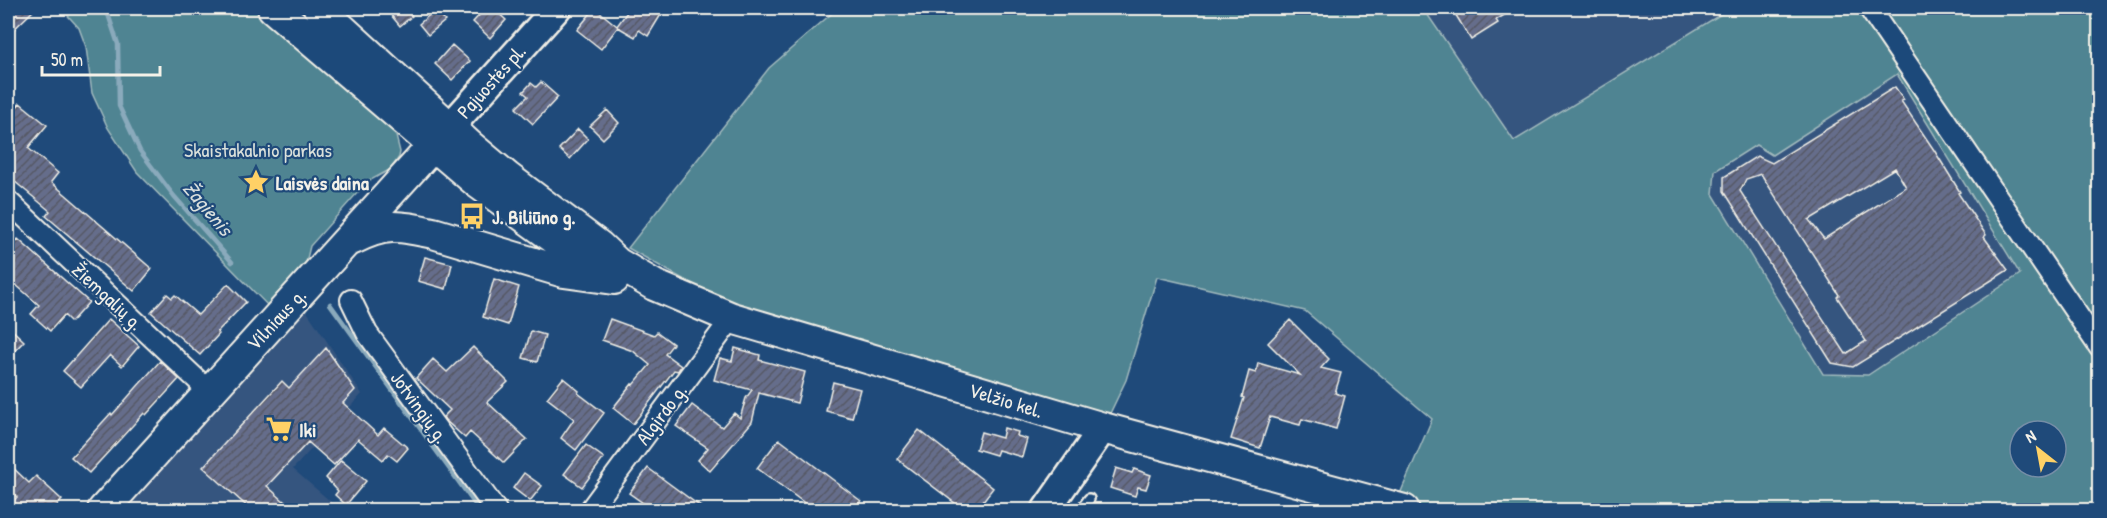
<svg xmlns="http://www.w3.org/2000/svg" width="2107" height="518" font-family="'Patrick Hand',sans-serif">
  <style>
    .built { fill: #34547f }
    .green { fill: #4f8492; stroke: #a2babd; stroke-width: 1.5; fill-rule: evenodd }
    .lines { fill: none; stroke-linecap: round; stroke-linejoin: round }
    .stream { stroke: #8aaabc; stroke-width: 4.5 }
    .building { fill: url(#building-hatch); stroke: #f4f1e8; stroke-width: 1.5; fill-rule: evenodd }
    .lane-casing { stroke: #f4f1e8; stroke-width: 14 }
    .street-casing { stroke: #f4f1e8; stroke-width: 24 }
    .secondary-casing { stroke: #f4f1e8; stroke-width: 32 }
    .primary-casing { stroke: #f4f1e8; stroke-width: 34 }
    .lane { stroke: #1f4a7a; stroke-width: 9 }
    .street { stroke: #1f4a7a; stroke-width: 20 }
    .secondary { stroke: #1f4a7a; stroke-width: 27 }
    .primary { stroke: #1f4a7a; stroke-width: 30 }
    .labels { text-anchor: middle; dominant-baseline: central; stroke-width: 4.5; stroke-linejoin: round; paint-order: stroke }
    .street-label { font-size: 20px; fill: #f4f1e8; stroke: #1f4a7a }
    .park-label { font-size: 20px; fill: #dbe1db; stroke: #1f4a7a }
    .poi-label { font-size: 20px; font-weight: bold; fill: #f4f1e8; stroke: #1f4a7a; text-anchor: start }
    .water-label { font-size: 21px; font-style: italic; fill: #d9dfdd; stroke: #1f4a7a }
  </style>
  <defs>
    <pattern id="building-hatch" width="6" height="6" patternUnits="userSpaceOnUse" patternTransform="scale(1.5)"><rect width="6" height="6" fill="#656d8b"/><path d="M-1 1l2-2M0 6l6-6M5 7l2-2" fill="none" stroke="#565965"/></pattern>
  </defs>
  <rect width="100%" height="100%" fill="#1f4a7a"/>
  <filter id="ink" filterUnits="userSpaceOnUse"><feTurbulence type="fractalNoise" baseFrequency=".0167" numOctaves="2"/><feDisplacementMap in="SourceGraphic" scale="12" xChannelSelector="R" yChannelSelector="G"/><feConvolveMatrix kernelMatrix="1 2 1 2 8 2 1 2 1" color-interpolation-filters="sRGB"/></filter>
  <g filter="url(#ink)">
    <!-- built -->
    <path class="built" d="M1423,8H1731L1514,141Z
      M1897,74L2020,274L1867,375L1823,374L1713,194L1715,171L1757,145L1772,155Z
      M306,310L362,394L293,469L337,507L334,510H121Z"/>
    <!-- green -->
    <path class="green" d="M61,8H257L307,55L395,132L400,152L399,157L391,169L367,182L310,246L304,271L271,309L137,172L108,128L92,93L86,47L79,28Z
      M838,8H1423L1514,141L1731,8H2099V510H1404L1394,508L1432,419L1305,311L1157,277L1126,380L1103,428L763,318L706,292L628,248L769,68ZM1897,74L2020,274L1868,375L1823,374L1713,194L1715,171L1756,145L1772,155ZM2020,431H2056V467H2020Z"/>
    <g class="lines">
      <!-- stream -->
      <path class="stream" d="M106,8L118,44L119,106L140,151L174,196L232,262
        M330,304L479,510"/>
    </g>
    <!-- building -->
    <path class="building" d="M8,8H36L8,35Z
      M385,8H405L412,16L400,26Z
      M486,8H493L506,20L490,38L473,22Z
      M595,8L617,26L630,8H665L648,36L639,30L635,37L618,27L601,49L577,30Z
      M1462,8H1516L1496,20L1498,23L1471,40L1454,12Z
      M435,10L445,21L428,35L419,24Z
      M452,45L470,61L452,80L435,64Z
      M541,82L558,97L533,124L516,108L528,96L523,92L531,83L536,87Z
      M1895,87L1904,100L1901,101L1934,150L1960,192L1958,193L1986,235L1984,237L2008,270L1853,367L1832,363L1724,191V177L1757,156L1772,163ZM1895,168L1906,187L1824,239L1809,220ZM1761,174L1839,295L1837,297L1866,341L1846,354L1740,191L1746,179Z
      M20,103L47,125L28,148L58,173L51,182L152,269L134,291L46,216L50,211L8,176V118Z
      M607,110L619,123L603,139L590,126Z
      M578,129L588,139L570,159L559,149Z
      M18,239L89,302L71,322L64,315L50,331L31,314L39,305L8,278V251Z
      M425,257L452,264L446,289L418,281Z
      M494,279L519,287L508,325L483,317Z
      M228,284L246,302L217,332L219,334L200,355L151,312L167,294L172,298L175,295L198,315Z
      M109,319L139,346L122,366L110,355L81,387L63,371Z
      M610,319L654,335L657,332L673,344L665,354L681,366L678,371L674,370L633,424L613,408L632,384L633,385L650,365L633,351L602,340Z
      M1290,320L1329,359L1321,368L1341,373L1335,393L1345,396L1336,429L1302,419L1300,425L1270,417L1260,448L1231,439L1244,398L1242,397L1249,371L1256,373L1258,363L1300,375L1268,343Z
      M8,326L24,341L8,358Z
      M531,331L545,335L537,362L523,358Z
      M473,347L508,382L487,402L527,439L504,463L470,432L465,438L445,420L443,417L450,410L416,378L433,359L447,372Z
      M326,348L355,390L343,403L378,435L384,428L408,448L397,461L388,454L383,460L358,439L334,465L308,442L267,486L294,510H251L203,467L282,381L289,388Z
      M735,348L760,355L759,360L805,372L797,403L759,393L752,422L710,471L698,460L708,448L676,426L692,405L722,427L734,413L740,418L746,398L752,390L714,380L720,358L732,361Z
      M160,361L179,379L146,415L144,413L89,473L71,457L111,413L112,415Z
      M563,378L579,391L578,393L604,413L576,450L561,438L574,419L547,398Z
      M833,382L860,389L852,418L826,411Z
      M1004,428L1018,432L1017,436L1027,439L1022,457L998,450L996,455L976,449L981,432L1002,438Z
      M919,430L993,488L976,510H964L897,459Z
      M779,439L861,501L853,510H814L757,468Z
      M586,445L604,458L582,487L564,474Z
      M341,460L366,481L346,505L335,495L338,491L326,478Z
      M8,463L29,483L36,476L62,500L53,510H8V507L17,497L8,489Z
      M648,468L705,510H653L629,493Z
      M1116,468L1132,473L1134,469L1151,475L1146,489L1138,487L1135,496L1110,488Z
      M524,473L542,486L530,501L513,488Z"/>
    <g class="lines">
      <!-- lane casing -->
      <g class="lane-casing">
        <path id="lane" d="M1081,510L1089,499"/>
      </g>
      <!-- street casing -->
      <g class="street-casing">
        <path id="street" d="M1869,8L2100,348
          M8,201L209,391
          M351,300L367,333L496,510
          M590,510L732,318"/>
      </g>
      <!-- secondary casing -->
      <g class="secondary-casing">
        <path id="secondary" d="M449,128L557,8
          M1046,510L1103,428"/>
      </g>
      <!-- primary casing -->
      <g class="primary-casing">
        <path id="primary" d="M273,8L478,183L558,241L597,259
          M319,8L470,146L507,177L599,246L617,263L654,285L732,318L1103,428L1404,510
          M353,239C385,223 398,225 433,233L564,272L614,279
          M103,510L449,128"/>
      </g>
      <!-- lane -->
      <use href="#lane" class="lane"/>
      <!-- street -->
      <use href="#street" class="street"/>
      <!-- secondary -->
      <use href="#secondary" class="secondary"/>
      <!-- primary -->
      <use href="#primary" class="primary"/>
    </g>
  </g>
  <!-- icons -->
  <defs>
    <g id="sight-bare" transform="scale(2.07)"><path d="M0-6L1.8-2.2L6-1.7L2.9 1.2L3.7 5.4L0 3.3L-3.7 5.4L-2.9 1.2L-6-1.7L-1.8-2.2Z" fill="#ffd166" stroke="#1f4a7a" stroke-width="2.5" paint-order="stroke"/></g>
    <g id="bus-bare" transform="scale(2.07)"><path d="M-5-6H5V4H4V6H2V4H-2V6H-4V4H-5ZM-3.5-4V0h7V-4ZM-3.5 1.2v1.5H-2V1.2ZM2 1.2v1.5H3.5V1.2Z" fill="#ffd166" stroke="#1f4a7a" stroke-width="2.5" paint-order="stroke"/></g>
    <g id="supermarket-bare" transform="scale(2.07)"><path d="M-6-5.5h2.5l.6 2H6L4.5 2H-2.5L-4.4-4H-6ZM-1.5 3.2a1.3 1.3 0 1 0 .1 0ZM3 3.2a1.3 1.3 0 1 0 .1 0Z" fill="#ffd166" stroke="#1f4a7a" stroke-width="2.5" paint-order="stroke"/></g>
  </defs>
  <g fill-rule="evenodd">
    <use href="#sight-bare" x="256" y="182"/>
    <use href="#bus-bare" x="472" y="216"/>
    <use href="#supermarket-bare" x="279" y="429"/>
  </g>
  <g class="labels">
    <!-- street labels -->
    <g class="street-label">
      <text transform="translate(491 81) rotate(-48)">Pajuostės pl.</text>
      <text transform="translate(108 296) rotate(43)">Žiemgalių g.</text>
      <text transform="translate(276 319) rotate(-47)">Vilniaus g.</text>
      <text transform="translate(1006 400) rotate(17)">Velžio kel.</text>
      <text transform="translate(420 407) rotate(54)">Jotvingių g.</text>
      <text transform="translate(661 414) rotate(-53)">Algirdo g.</text>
    </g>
    <!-- park labels -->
    <g class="park-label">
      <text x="258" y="149">Skaistakalnio parkas</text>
    </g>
    <!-- poi labels -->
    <g class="poi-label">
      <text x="276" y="182">Laisvės daina</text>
      <text x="492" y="216">J. Biliūno g.</text>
      <text x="299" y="429">Iki</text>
    </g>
    <!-- water labels -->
    <g class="water-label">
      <text transform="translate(208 208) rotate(50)">Žagienis</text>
    </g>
  </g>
  <!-- margin -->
  <rect width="2107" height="518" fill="none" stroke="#1f4a7a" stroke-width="30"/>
  <rect x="15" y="15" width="2077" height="488" fill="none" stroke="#f4f1e8" stroke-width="2" filter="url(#ink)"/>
  <!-- north arrow -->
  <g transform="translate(2038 449) rotate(329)"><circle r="28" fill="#1f4a7a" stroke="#748da6" stroke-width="1.5"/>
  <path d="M0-4.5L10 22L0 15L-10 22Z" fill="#ffd166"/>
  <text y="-9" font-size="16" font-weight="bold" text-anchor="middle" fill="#f4f1e8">N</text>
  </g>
  <!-- scale -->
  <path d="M42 66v9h118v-9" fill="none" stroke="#f4f1e8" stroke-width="3"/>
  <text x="51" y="66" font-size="18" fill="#f4f1e8" stroke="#1f4a7a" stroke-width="4.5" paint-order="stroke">50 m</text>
</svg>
